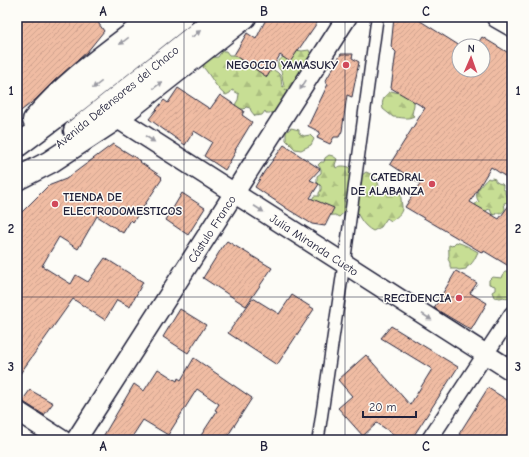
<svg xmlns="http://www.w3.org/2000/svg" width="529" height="457" font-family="'Comic Neue',sans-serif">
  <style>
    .forest { fill: url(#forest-firs); stroke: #748068 }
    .building { fill: url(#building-hatch); stroke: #22223b }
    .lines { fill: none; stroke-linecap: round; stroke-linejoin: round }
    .pedestrian-casing { stroke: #22223b; stroke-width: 14 }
    .minor-casing { stroke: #22223b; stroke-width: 18 }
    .tertiary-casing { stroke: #22223b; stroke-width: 22 }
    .trunk-casing { stroke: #22223b; stroke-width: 25 }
    .pedestrian { stroke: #fdfcf7; stroke-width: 11 }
    .minor { stroke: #fdfcf7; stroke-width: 15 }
    .tertiary { stroke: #fdfcf7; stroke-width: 19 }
    .trunk { stroke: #fdfcf7; stroke-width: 22 }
    .oneway { fill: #9a9aa2 }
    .grid { fill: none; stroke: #22223b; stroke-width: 1; stroke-opacity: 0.55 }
    .poi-dot { fill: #d1495b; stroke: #fdfcf7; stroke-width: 1.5 }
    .labels { text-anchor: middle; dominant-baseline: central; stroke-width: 3; stroke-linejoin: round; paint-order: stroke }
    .poi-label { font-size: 12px; font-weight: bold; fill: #22223b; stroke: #fdfcf7; text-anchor: end }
    .street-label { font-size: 12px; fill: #22223b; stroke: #fdfcf7 }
    .neatline { fill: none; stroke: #22223b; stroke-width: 1.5 }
    .grid-label { font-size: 13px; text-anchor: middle; font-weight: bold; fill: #22223b }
  </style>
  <defs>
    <pattern id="forest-firs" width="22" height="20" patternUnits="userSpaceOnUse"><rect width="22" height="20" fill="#c7de94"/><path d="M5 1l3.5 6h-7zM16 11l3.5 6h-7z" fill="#abbe80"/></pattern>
    <pattern id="building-hatch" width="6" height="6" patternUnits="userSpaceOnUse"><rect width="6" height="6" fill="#f0bca3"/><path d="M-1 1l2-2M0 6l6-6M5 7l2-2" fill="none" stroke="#cea18d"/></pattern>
  </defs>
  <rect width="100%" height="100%" fill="#fdfcf7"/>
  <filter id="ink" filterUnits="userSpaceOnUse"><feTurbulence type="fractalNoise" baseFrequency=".025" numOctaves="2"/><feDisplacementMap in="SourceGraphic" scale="8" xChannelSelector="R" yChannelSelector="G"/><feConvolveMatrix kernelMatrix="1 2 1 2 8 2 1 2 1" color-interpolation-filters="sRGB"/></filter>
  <g filter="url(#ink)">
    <!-- forest -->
    <path class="forest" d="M296,50L302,51L309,50L311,55L292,92L288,91L285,89L288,94L277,113H266L265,111L262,115L255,116L251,111L250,108L246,107L244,109H237L235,107L236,103L238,100L239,94L232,90L230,93L226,95C218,92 210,74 203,67C204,57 211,58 218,57L222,51H226L229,55H237L240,56L241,61L243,64C244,63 245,62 246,62C251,61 276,69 279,74C282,77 281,82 282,86L284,87L281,71C270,62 288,53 296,50Z
      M391,91L399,93L402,91L414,97V105L412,114L414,116C407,120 401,117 393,117L383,109C381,100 384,97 391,91Z
      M291,128L299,130V133L304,136L310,135L314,139L311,145L301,150L295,149L286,140V132Z
      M329,155L333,156L337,159L335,165L336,168C340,165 345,166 349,167L351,172L348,197L344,200L345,202L350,204V207L339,217L335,215L322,216L309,205L314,196H319V193L321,190V186L317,182V176L321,173V169L318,165L321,162H324L325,158Z
      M366,172C371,174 377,177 378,183C380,187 378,189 381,193L389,187L397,188L401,193C400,208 408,210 391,221L387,218L381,227L373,231C363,226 356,214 355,203C354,198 357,192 358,187C359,179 359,177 366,172Z
      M488,178L490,179L492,178L495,179V181L497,182L498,183L502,184L503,185V189L505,190V194L507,196L508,202L504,203L505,209C503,213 501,213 496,213L495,215L492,214L490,209L487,210L486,211H481L475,208L476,203L479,202C472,192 482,185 488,178Z
      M456,242C464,244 471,248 478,252C475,258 473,264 467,267L466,269L459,270L457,269H451L450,266V263L448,259C450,254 448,250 449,245L452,246Z
      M507,271H510L512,274L511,279L512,282L510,283L512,286L511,295L507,299L505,298L504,297L500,298L494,297L492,292L495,290V286L489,284V280L492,277L502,278L504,273Z"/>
    <!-- building -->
    <path class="building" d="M24,17H94L104,31L87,52L53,82L35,100L17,114V22Z
      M267,17H321L290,62L280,55L267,77L234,55L247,33L256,39Z
      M394,17H414L460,46H459V70H483V46H476L482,37L512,55V181L491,167L470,202L499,219L512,201V268L484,251L483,253L405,207L420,184L390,164L425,108L391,88L396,52L391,47Z
      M341,54H353L352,58L359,62L352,97L347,95L342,131L339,137H334L330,144L317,138L320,132L308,126L328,84L325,82Z
      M178,88L210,109L220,95L244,111L242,115L252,122L235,150L236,151L225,170L204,156L212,142L194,131L185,145L149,119L164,100L168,103Z
      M113,144L141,161L140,162L162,177L161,178L162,179L133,222L131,220L123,233L97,216L78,249L59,237L42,266L71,284L76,275L88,282L105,258L143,282L130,307L117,300L105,320L73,299L17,378V217L48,186L66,179Z
      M284,145L320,169L310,180L319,184L310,198L334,208L325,226L312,224L289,210L255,187L264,172Z
      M182,193L205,208L188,235L166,220Z
      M227,241L272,268L246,306L203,278L223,246Z
      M456,271L477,283L470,293L487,303L471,330L434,308Z
      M292,295L314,309L277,365L228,333L253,298L279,314Z
      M180,309L206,325L188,353L163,337Z
      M391,326L458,367L411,440H402L377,423L363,436L338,408L352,396L338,380L366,355L410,405L432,369L381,338Z
      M194,358L252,398L225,440H198L217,411L215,410L219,404L197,389L168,435L143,420L130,440H101L134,384L144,391L158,369L177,381L178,378L181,380Z
      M488,388L512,403V433L507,440H468L459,434Z
      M30,390L53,403L44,415L22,401Z"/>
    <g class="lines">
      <!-- pedestrian casing -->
      <g class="pedestrian-casing">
        <path id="pedestrian" d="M318,440L344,264L377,19L376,17"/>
      </g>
      <!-- minor casing -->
      <g class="minor-casing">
        <path id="minor" d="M429,440L512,314"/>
      </g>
      <!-- tertiary casing -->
      <g class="tertiary-casing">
        <path id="tertiary" d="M117,118L512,371
          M17,411L62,440
          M76,440L347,17"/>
      </g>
      <!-- trunk casing -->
      <g class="trunk-casing">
        <path id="trunk" d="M498,17L512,25
          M34,120C68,79 113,49 154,17
          M75,131L218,17
          M17,146L73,104L182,17
          M17,179L50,162L117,118L245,17"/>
      </g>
      <!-- pedestrian -->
      <use href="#pedestrian" class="pedestrian"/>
      <!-- minor -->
      <use href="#minor" class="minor"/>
      <!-- tertiary -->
      <use href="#tertiary" class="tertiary"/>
      <!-- trunk -->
      <use href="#trunk" class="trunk"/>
    </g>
    <!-- one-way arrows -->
    <defs><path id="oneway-solid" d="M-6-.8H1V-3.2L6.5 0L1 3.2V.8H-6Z"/></defs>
    <g class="oneway">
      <use href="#oneway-solid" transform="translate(196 34) rotate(-38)"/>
      <use href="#oneway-solid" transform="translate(124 41) rotate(142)"/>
      <use href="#oneway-solid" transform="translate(97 85) rotate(142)"/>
      <use href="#oneway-solid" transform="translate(158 85) rotate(-38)"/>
      <use href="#oneway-solid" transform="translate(303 85) rotate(123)"/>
      <use href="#oneway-solid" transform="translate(150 139) rotate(33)"/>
      <use href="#oneway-solid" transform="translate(259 209) rotate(33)"/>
      <use href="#oneway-solid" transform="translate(427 317) rotate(33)"/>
    </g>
  </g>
  <!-- grid -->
  <path class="grid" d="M184,17V440M345,17V440M17,160H512M17,297H512"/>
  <!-- markers -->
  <g class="poi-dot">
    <circle cx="346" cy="65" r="4"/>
    <circle cx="432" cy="184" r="4"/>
    <circle cx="55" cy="204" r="4"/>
    <circle cx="459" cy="298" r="4"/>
  </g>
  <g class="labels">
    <!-- poi labels -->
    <g class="poi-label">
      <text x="338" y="65">NEGOCIO YAMASUKY</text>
      <text x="424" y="177">CATEDRAL<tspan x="424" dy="14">DE ALABANZA</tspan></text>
      <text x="63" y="197" text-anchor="start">TIENDA DE<tspan x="63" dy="14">ELECTRODOMESTICOS</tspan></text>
      <text x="451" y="298">RECIDENCIA</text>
    </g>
    <!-- street labels -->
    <g class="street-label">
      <text transform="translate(117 97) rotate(-39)">Avenida Defensores del Chaco</text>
      <text transform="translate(212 229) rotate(-57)">Cástulo Franco</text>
      <text transform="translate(314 245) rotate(33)">Julia Miranda Cueto</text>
    </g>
  </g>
  <!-- margin -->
  <rect width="529" height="457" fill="none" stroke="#fdfcf7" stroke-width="44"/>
  <!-- north arrow -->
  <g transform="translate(471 58) rotate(2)"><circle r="19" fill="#fdfcf7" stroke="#a5a5ac"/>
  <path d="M0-3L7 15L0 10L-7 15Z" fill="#d1495b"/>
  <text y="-6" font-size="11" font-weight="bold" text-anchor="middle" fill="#22223b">N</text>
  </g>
  <!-- scale -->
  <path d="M363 411v6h53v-6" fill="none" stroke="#22223b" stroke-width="2"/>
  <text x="369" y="411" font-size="12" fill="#22223b" stroke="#fdfcf7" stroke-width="3" paint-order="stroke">20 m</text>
  <rect x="22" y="22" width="485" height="413" class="neatline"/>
  <g class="grid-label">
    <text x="103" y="16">A</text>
    <text x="264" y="16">B</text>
    <text x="426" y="16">C</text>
    <text x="11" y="95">1</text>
    <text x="518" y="95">1</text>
    <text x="11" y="233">2</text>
    <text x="518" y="233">2</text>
    <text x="11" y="371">3</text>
    <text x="518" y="371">3</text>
    <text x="103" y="451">A</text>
    <text x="264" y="451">B</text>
    <text x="426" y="451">C</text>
  </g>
</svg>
